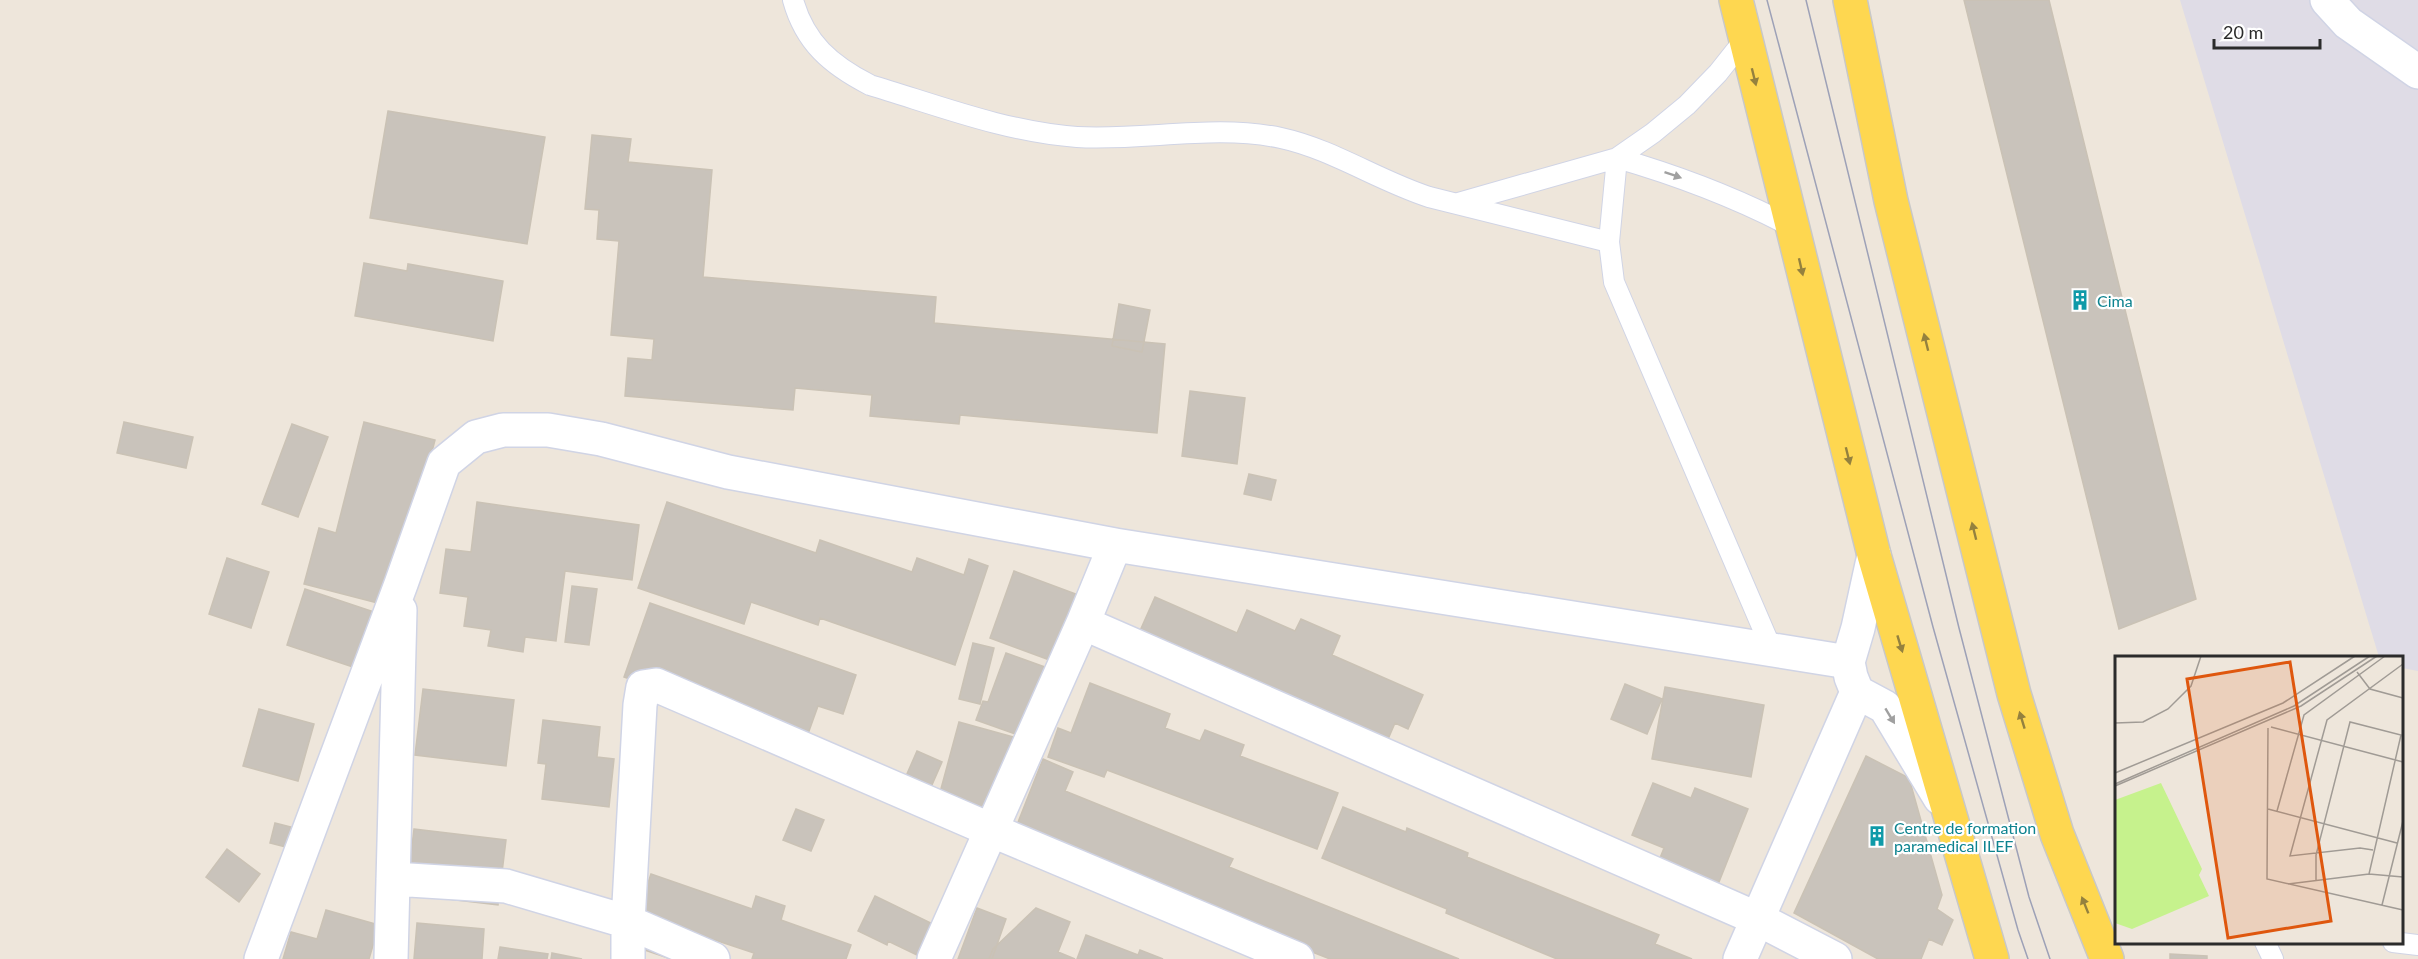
<svg xmlns="http://www.w3.org/2000/svg" width="2418" height="959" font-family="Lato,sans-serif">
  <style>
    .industrial { fill: #dfdce6 }
    .building { fill: #c9c3bb; stroke: #cac2b5; stroke-width: 1.5 }
    .lines { fill: none; stroke-linecap: round; stroke-linejoin: round }
    .service-casing { stroke: #d0d4e5; stroke-width: 22 }
    .minor-casing { stroke: #d0d4e5; stroke-width: 36 }
    .tertiary-casing { stroke: #d0d4e5; stroke-width: 36 }
    .primary-casing { stroke: #c8c8c8; stroke-width: 36 }
    .service { stroke: #fff; stroke-width: 20 }
    .minor { stroke: #fff; stroke-width: 33 }
    .tertiary { stroke: #fff; stroke-width: 33 }
    .primary { stroke: #fed750; stroke-width: 33 }
    .tram { stroke: #9da1b7; stroke-width: 1.5 }
    .oneway { fill: #94813e }
    .oneway2 { fill: #a0a0a0 }
    .labels { text-anchor: middle; dominant-baseline: central; stroke-width: 4.5; stroke-linejoin: round; paint-order: stroke }
    .culture-label { font-size: 16px; fill: #0d838f; stroke: #fff; text-anchor: start }
    .inset-road { fill: none; stroke: #a09b95; stroke-width: 1.5 }
    .view { fill: #df570e; fill-opacity: 0.15; stroke: #df570e; stroke-width: 3 }
    .inset-edge { fill: none; stroke: #2b2b2b; stroke-width: 3 }
  </style>
  <rect width="100%" height="100%" fill="#eee6db"/>
  <!-- industrial -->
  <path class="industrial" d="M2180,0H2418V671L2402,668V658L2379,657Z"/>
  <!-- building -->
  <path class="building" d="M1964,0H2049L2196,599L2119,629Z
    M388,111L545,137L527,244L370,218Z
    M592,135L631,139L628,162L712,170L703,277L936,297L934,323L1165,344L1157,433L960,415L959,424L870,416L872,395L795,388L793,410L625,396L628,358L652,360L654,339L611,335L619,241L597,239L599,210L585,209Z
    M364,263L407,271L408,264L503,281L493,341L355,316Z
    M1119,304L1150,310L1142,352L1112,346Z
    M1190,391L1245,398L1237,464L1182,456Z
    M124,422L193,437L186,468L117,453Z
    M364,422L435,440L424,482L401,609L304,584L319,528L336,533Z
    M292,424L328,437L298,517L262,504Z
    M1249,474L1276,480L1271,500L1244,494Z
    M477,502L639,525L632,580L565,571L556,641L525,637L523,652L488,646L491,630L464,626L468,597L440,593L446,549L471,552Z
    M667,502L816,553L820,540L912,572L917,558L964,575L969,559L988,566L955,665L820,618L818,625L751,602L744,624L638,588Z
    M227,558L269,572L251,628L209,614Z
    M1014,571L1081,596L1063,665L990,638Z
    M572,586L597,589L589,645L565,642Z
    M305,589L380,614L362,670L287,645Z
    M1155,597L1237,633L1247,610L1295,631L1301,619L1340,636L1332,655L1423,695L1408,729L1395,723L1382,753L1135,642Z
    M650,603L856,675L843,714L818,706L804,745L771,728L624,677Z
    M973,643L994,648L980,704L959,699Z
    M1006,653L1067,675L1035,741L976,720L983,701L988,702Z
    M1090,683L1170,714L1165,728L1200,741L1205,730L1244,745L1240,756L1338,793L1317,849L1107,770L1104,777L1048,757L1058,728L1071,733Z
    M1625,684L1662,699L1647,734L1611,719Z
    M1665,687L1764,705L1751,777L1652,759Z
    M423,689L514,700L506,766L415,755Z
    M259,709L314,724L298,781L243,766Z
    M543,720L600,727L597,757L614,759L609,807L542,799L546,764L538,763Z
    M959,722L1028,741L985,824L935,811Z
    M917,751L942,762L924,803L899,792Z
    M1866,756L1909,778L1942,895L1937,909L1953,920L1942,945L1929,939L1921,959H1878L1794,913Z
    M1043,759L1073,772L1065,791L1233,859L1229,867L1459,959H1330L1013,835Z
    M1653,783L1691,798L1695,788L1748,809L1715,892L1656,868L1664,848L1632,835Z
    M1343,807L1406,832L1407,828L1468,853L1467,857L1659,935L1655,944L1692,959H1557L1446,913L1447,909L1322,858Z
    M796,809L824,820L811,851L783,840Z
    M275,823L291,827L286,847L270,843Z
    M414,829L506,840L498,905L406,894Z
    M227,849L260,874L239,902L206,877Z
    M651,874L752,909L756,896L785,906L781,920L851,945L846,959H752L754,953L715,940L708,959H671L627,944Z
    M875,896L935,925L919,956L888,941L887,945L858,931Z
    M977,908L1006,919L992,959H958Z
    M1036,908L1070,922L1058,952L1075,959H989L993,949Z
    M326,910L379,925L369,959H283L291,932L317,939Z
    M417,923L484,929L482,959H414Z
    M1086,935L1138,955L1140,950L1163,959H1077Z
    M500,947L548,954L547,959H498Z
    M552,953L582,959H551Z
    M2170,954L2207,956V959H2170Z"/>
  <g class="lines">
    <!-- service casing -->
    <g class="service-casing">
      <path id="service" d="M793,0C805,43 831,65 870,85C937,105 1006,132 1077,137C1144,141 1214,124 1281,138C1332,149 1379,181 1429,197L1609,242
        M1617,158L1609,242L1614,282L1772,650
        M1617,158C1679,176 1735,197 1792,227
        M1458,203L1617,158L1653,133L1687,105L1718,73L1745,39
        M2265,942L2273,959
        M2393,942L2418,945"/>
    </g>
    <!-- minor casing -->
    <g class="minor-casing">
      <path id="minor" d="M1083,623L1758,919L1835,959
        M393,879L506,886L628,922L713,959
        M261,959L401,584L444,463L476,437L503,430H548L601,439L728,472L1115,545L1848,662
        M391,959L400,610
        M628,959V922L640,705L643,687L656,685L991,830L1297,959
        M934,959L1083,623L1115,545"/>
    </g>
    <!-- tertiary casing -->
    <g class="tertiary-casing">
      <path id="tertiary" d="M2327,0L2348,23L2418,72
        M1874,555L1858,628L1848,662L1851,677L1857,692L1885,707L1940,798
        M1740,959L1857,692"/>
    </g>
    <!-- primary casing -->
    <g class="primary-casing">
      <path id="primary" d="M1736,0L1874,555L1992,959
        M1850,0L1891,201L2014,694L2057,834L2107,959"/>
    </g>
    <!-- service -->
    <use href="#service" class="service"/>
    <!-- minor -->
    <use href="#minor" class="minor"/>
    <!-- tertiary -->
    <use href="#tertiary" class="tertiary"/>
    <!-- primary -->
    <use href="#primary" class="primary"/>
    <!-- tram -->
    <path class="tram" d="M1767,0L1933,627L2018,930L2028,959
      M1806,0L1959,628L2029,897L2050,959"/>
  </g>
  <!-- one-way arrows -->
  <defs><path id="oneway-solid" d="M-6-.8H1V-3.2L6.5 0L1 3.2V.8H-6Z" transform="scale(1.5)"/></defs>
  <g class="oneway">
    <use href="#oneway-solid" transform="translate(1754 77) rotate(76)"/>
    <use href="#oneway-solid" transform="translate(1801 267) rotate(77)"/>
    <use href="#oneway-solid" transform="translate(1926 342) rotate(-104)"/>
    <use href="#oneway-solid" transform="translate(1848 456) rotate(76)"/>
    <use href="#oneway-solid" transform="translate(1974 531) rotate(-104)"/>
    <use href="#oneway-solid" transform="translate(1900 644) rotate(73)"/>
    <use href="#oneway-solid" transform="translate(2022 720) rotate(-107)"/>
    <use href="#oneway-solid" transform="translate(2085 905) rotate(-112)"/>
  </g>
  <g class="oneway2">
    <use href="#oneway-solid" transform="translate(1673 175) rotate(19)"/>
    <use href="#oneway-solid" transform="translate(1890 716) rotate(59)"/>
  </g>
  <!-- icons -->
  <defs>
    <g id="building-bare" transform="scale(1.62)"><path d="M-4-6H4V6H1V3H-1V6H-4ZM-2.5-4.3h1.7v1.8h-1.7ZM.8-4.3h1.7v1.8H.8ZM-2.5-1h1.7V.8h-1.7ZM.8-1h1.7V.8H.8Z" fill="#0f9aa8" stroke="#fff" stroke-width="2.5" paint-order="stroke"/></g>
  </defs>
  <g fill-rule="evenodd">
    <use href="#building-bare" x="2080" y="300"/>
    <use href="#building-bare" x="1877" y="836"/>
  </g>
  <g class="labels">
    <!-- culture labels -->
    <g class="culture-label">
      <text x="2097" y="300">Cima</text>
      <text x="1894" y="827">Centre de formation<tspan x="1894" dy="18">paramedical ILEF</tspan></text>
    </g>
  </g>
  <!-- overview -->
  <g transform="translate(2115 656)">
    <rect width="288" height="288" fill="#eee6db"/>
    <path d="M46,127L87,213L84,219L94,240L17,273L0,267V144Z" fill="#c6f28d"/>
    <path class="inset-road" d="M242,16L255,33L288,42M0,67L28,66L53,53L76,30L86,0M156,71L288,106M153,72L152,223L288,254M0,117L168,47L240,0M0,128L179,50L255,0M0,130L186,50L262,0M153,153L282,187M162,155L189,59L270,0M258,194L245,192L175,200L212,64L288,8M201,225V199L235,66L286,79L254,218M173,228L254,218L288,221M267,249L288,165"/>
    <path class="view" d="M175,6L216,265L113,282L72,23Z"/>
    <rect width="288" height="288" class="inset-edge"/>
  </g>
  <!-- scale -->
  <path d="M2214 39v9h106v-9" fill="none" stroke="#2b2b2b" stroke-width="3"/>
  <text x="2223" y="39" font-size="18" fill="#2b2b2b" stroke="#ffffff" stroke-width="4.5" paint-order="stroke">20 m</text>
</svg>
